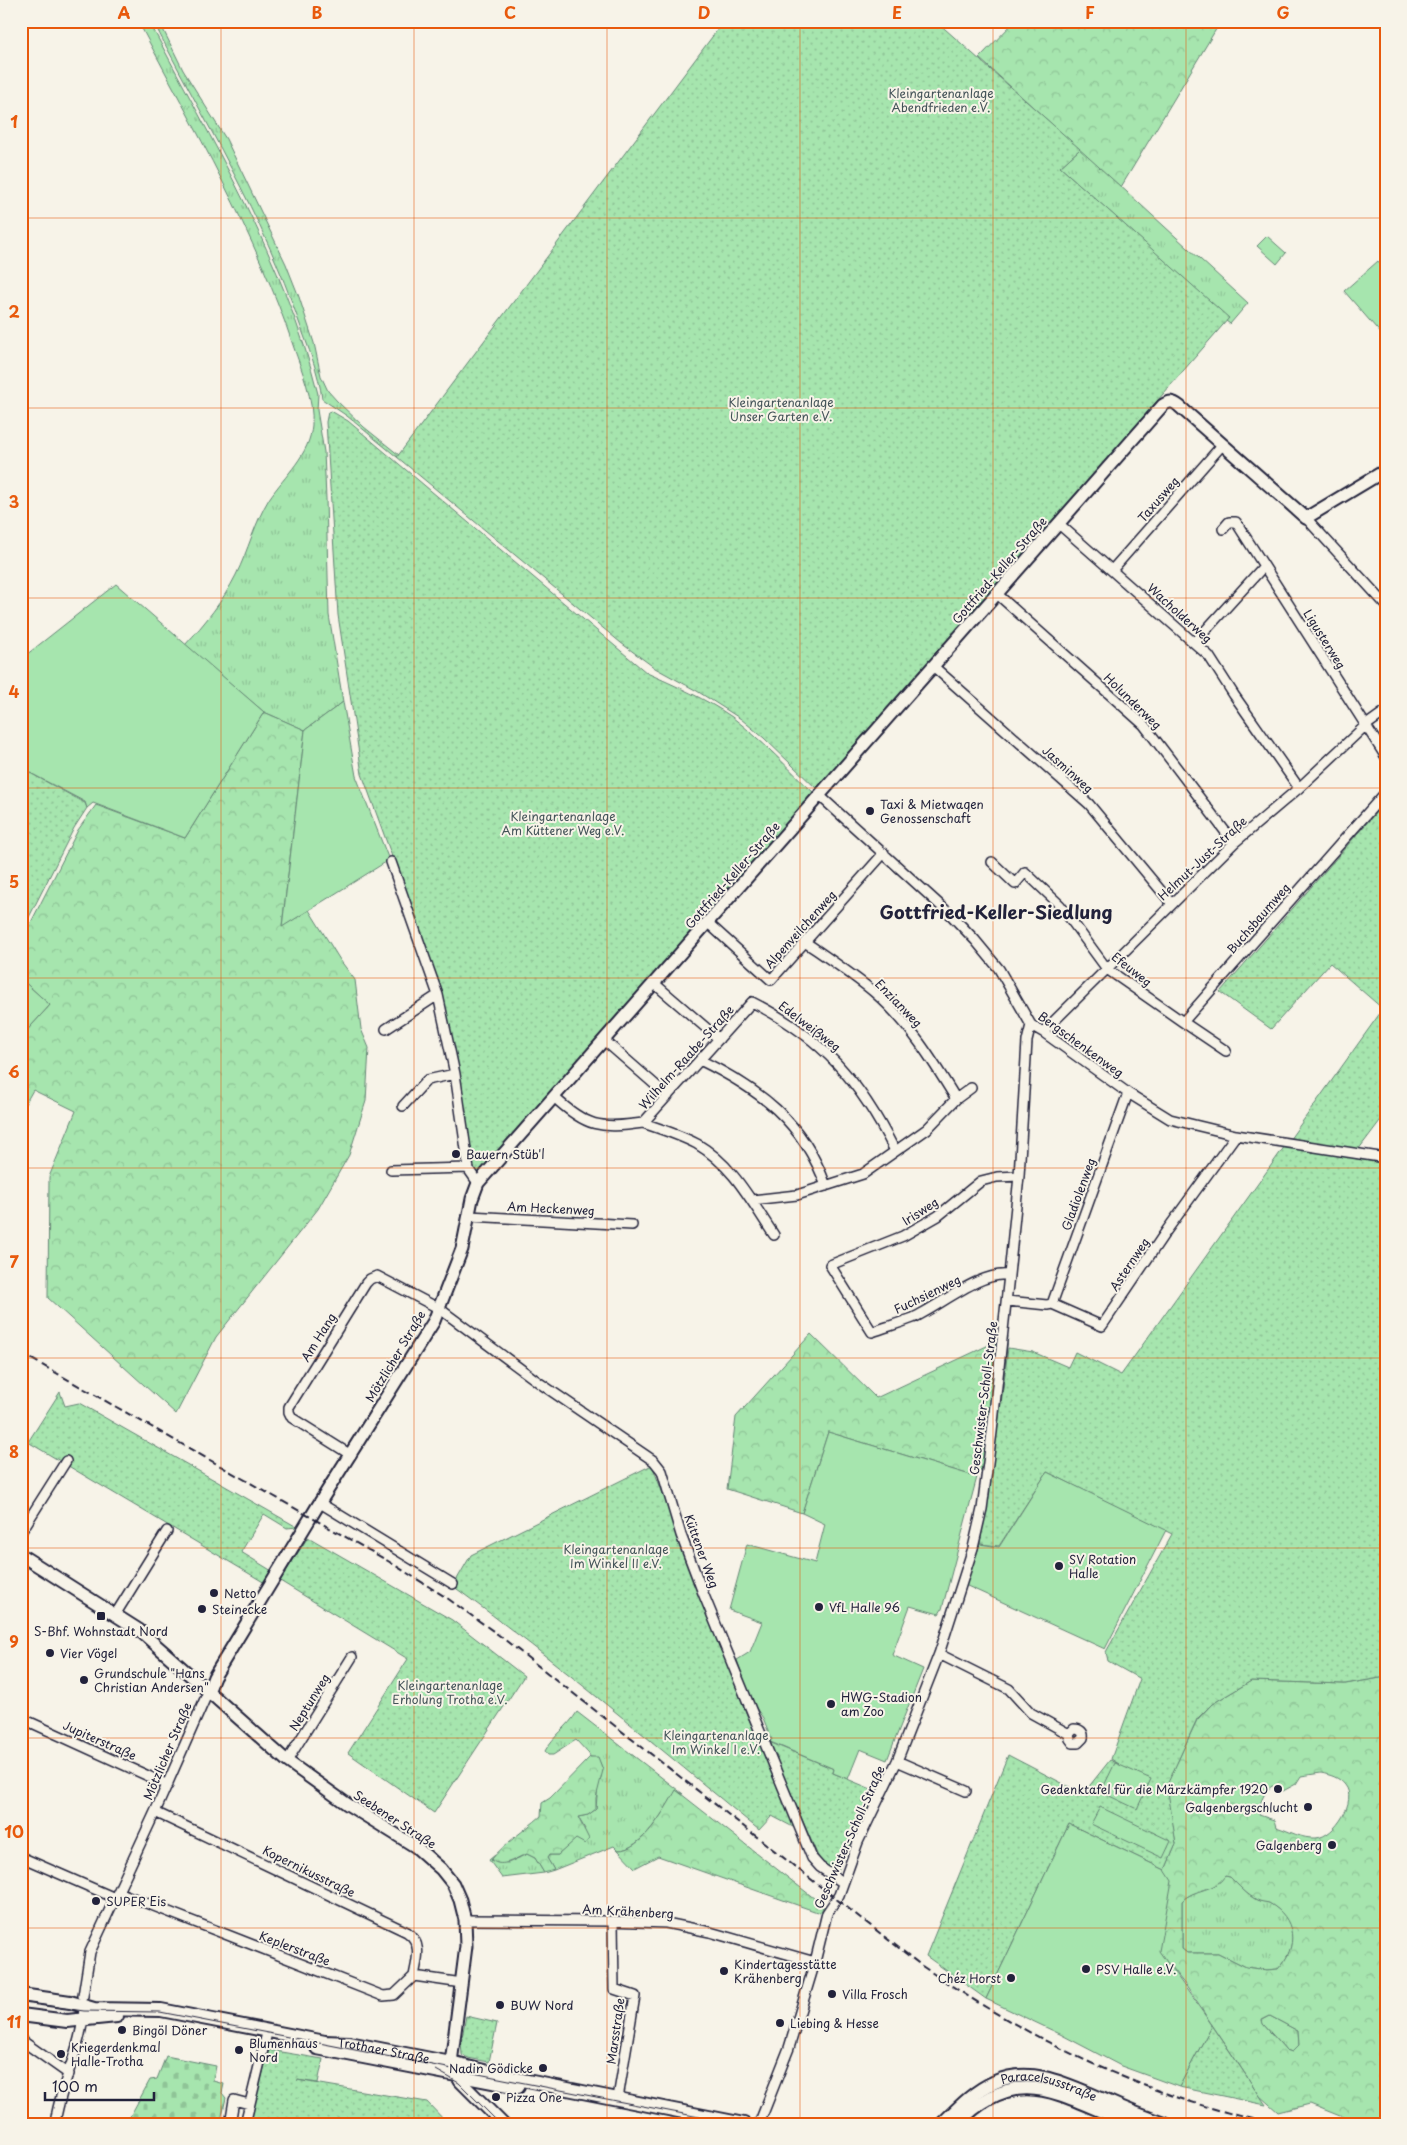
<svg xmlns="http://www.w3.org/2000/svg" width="1407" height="2145" font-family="'Playpen Sans',sans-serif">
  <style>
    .grass { fill: url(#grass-tufts); stroke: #648474 }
    .forest { fill: url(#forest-crowns); stroke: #648474; fill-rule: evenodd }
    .cemetery { fill: url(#cemetery-stones); stroke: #648474 }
    .park { fill: url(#park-dots); stroke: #648474 }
    .pitch { fill: #a6e5ae; stroke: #648474 }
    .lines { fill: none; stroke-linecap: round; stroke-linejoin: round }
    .minor-casing { stroke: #22223b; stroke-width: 12 }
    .tertiary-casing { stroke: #22223b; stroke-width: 15 }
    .secondary-casing { stroke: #22223b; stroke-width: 16 }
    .minor { stroke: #f7f3e8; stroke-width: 9 }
    .tertiary { stroke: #f7f3e8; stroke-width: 11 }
    .secondary { stroke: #f7f3e8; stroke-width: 12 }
    .tram { stroke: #22223b; stroke-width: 1 }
    .rail { stroke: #22223b; stroke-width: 2; stroke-dasharray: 8 4; stroke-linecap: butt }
    .grid { fill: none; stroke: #e8590c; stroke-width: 1; stroke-opacity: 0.55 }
    .poi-dot { fill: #22223b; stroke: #f7f3e8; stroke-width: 2 }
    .labels { text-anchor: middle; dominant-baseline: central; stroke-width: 4; stroke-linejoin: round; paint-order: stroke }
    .park-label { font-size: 12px; fill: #435358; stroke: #f7f3e8 }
    .street-label { font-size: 12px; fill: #22223b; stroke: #f7f3e8 }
    .poi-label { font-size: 12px; fill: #22223b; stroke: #f7f3e8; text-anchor: start }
    .district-label { font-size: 18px; font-weight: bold; fill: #22223b; stroke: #f7f3e8 }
    .neatline { fill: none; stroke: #e8590c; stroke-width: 2 }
    .grid-label { font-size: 16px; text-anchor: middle; font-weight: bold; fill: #e8590c }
  </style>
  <defs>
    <pattern id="grass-tufts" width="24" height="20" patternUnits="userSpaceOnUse" patternTransform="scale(1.25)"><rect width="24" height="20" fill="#a6e5ae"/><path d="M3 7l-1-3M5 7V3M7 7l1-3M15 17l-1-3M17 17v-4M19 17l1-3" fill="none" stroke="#8fc497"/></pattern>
    <pattern id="forest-crowns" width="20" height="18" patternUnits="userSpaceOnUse" patternTransform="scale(1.25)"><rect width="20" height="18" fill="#a6e5ae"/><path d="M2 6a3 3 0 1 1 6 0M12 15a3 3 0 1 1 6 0" fill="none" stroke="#8fc497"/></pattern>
    <pattern id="cemetery-stones" width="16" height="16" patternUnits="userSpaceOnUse" patternTransform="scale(1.25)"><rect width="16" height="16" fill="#a6e5ae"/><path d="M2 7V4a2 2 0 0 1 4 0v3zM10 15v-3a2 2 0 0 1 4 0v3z" fill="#8fc497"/></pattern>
    <pattern id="park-dots" width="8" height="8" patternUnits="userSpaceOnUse" patternTransform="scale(1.25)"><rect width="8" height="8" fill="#a6e5ae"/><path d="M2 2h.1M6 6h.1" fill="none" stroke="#8fc497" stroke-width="1.8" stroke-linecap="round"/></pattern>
  </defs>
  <rect width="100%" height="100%" fill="#f7f3e8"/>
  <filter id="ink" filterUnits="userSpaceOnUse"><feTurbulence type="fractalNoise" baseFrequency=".02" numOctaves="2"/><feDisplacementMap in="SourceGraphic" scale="10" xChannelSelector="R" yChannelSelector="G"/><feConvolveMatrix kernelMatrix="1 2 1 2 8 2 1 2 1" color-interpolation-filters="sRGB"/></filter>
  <g filter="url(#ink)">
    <!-- grass -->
    <path class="grass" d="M138,21H149C212,142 285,261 318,394L317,410L324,452L326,499L329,615L343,702L305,730L264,712L185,645C205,623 223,601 236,575C248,551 255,522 269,499C285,475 310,455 312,425C314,400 302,371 294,348C256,234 194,128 138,21Z
      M153,21H159L183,70L226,139L286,264L299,297L314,343L321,376L328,391L337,401L364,427L399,455L397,457L347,416L322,399C319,373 308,347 299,322C263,216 204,121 153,21Z
      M1080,149L1248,303L1230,324L1226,321L1228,318L1060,167Z
      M577,1712L683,1794L676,1791C666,1808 641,1851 618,1850L614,1846L554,1870L547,1858L549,1855H558L585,1829L578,1817L588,1815L596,1809L598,1782L603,1770L598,1758L590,1757L589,1754L576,1740L553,1755H548L545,1751C553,1736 568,1727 577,1712Z
      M527,1854L535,1858L544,1873L502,1878L489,1860L495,1855L491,1860L508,1863Z
      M1225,1876L1230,1877C1238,1885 1247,1895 1257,1900C1261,1902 1265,1901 1269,1903C1297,1918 1299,1947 1278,1969L1267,1970L1246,1967L1218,1953H1187L1182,1949V1901L1186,1897Z
      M1270,2016L1298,2031L1299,2045L1292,2052L1286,2050L1263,2024L1261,2021Z"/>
    <!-- forest -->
    <path class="forest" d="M1015,21H1221L1121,187L979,58Z
      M264,712L305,730L282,926L309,910L340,960L355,980L361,1029L369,1048L366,1101L349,1155L318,1209L216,1337L176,1414L48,1298L49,1177L76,1111L33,1090L21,1111V1037L50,1005L21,979V942L78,830L96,805L185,838Z
      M811,1334L876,1398L1008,1336L1002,1399L993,1446L977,1477L828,1432L802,1513L727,1489L736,1417Z
      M1386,1677V2124H1360L1310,2104L1278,2112L1260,2096L1186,1986L1158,1951L1165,1870L1176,1844L1166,1786L1197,1720L1212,1704L1251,1681L1345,1684ZM1321,1773C1330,1775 1339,1777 1345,1785C1358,1800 1335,1837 1316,1838C1301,1839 1290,1831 1276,1827L1274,1820L1259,1815C1258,1806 1264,1791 1272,1786L1283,1791L1296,1784L1301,1776ZM1225,1876L1230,1877C1238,1885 1247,1895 1257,1900C1261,1902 1265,1902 1269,1903C1296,1918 1299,1947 1278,1969L1267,1970L1246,1967L1218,1953H1187L1182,1949V1901C1194,1888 1215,1892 1225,1876ZM1270,2016L1298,2031L1299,2045L1292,2052L1286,2050L1263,2024L1262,2020Z
      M590,1757H598L603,1770L596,1798V1809L588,1815L578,1817L589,1839L585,1844L576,1839L558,1855H549L547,1858L554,1870L544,1873L535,1858L527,1854C514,1858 504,1869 491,1860C506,1842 524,1831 541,1816L542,1803L550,1798Z
      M676,1790L824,1906L820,1913L658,1856L635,1868L618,1850C642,1851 666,1808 676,1790Z"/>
    <!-- cemetery -->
    <path class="cemetery" d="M166,2056L216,2066L213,2081L224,2084L222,2093L226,2098L220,2124H117L120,2120L127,2122L150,2080L157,2079Z"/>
    <!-- park -->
    <path class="park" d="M724,21H936L1080,149L1060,167L1229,318L819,791L764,738L741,719L697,691L655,668L621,643L397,457Z
      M331,411L348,421L647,673C676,686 706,699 732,717C762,740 789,769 816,795L479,1179L472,1169L435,975L362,774L338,615L326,422L328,412Z
      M21,768L85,803L87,808L74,828L21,933Z
      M1386,801V1113L1352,1158L1386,1164V1677L1345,1684L1251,1681L1212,1704L1197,1719L1167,1785L1176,1844L1165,1870L1069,1824L986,1999L926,1956L1008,1755L1083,1794L1110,1760L1119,1764L1111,1759L1140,1679L1108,1661L1106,1652L1172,1534L1047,1472L999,1546L980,1544C989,1478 1001,1413 1008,1348L1033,1352L1068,1367L1075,1352L1121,1375L1383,1009L1330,963L1271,1029L1220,992Z
      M60,1392L65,1406L79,1403L297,1527L287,1528L264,1514L244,1547L241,1552L272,1571L265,1583L28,1442Z
      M652,1465L747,1715L798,1825L795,1828L772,1816L759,1830C658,1747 559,1663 453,1586L471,1555Z
      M308,1537L452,1620L524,1676L434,1813L348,1753L408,1659L280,1581Z
      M769,1742L834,1769L833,1773L876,1791L837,1872L820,1861Z
      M466,2016L497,2023L489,2062L468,2058L462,2055L461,2043Z
      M1212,2025L1266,2105L1179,2087Z
      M269,2050L323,2059L318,2083L297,2080L427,2102L448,2124H249Z"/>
    <!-- pitch -->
    <path class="pitch" d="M1267,236L1286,253L1277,264L1257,246Z
      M1378,261L1386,271V334L1383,336L1344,291Z
      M116,584L264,712L185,838L93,803L87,808L85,802L21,768V659Z
      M343,702L356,776L389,860L282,927L305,730Z
      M21,979L50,1005L21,1037Z
      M828,1432L977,1477L942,1609L939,1614L910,1606L892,1655L923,1669L887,1760L860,1749L848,1779L833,1773L834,1769L768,1741L772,1740L763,1718L751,1701L737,1660L750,1652L762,1622L729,1610L747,1544L815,1563L825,1524L802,1513Z
      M1047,1472L1166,1530L1105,1649L965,1585L980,1544L999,1547Z
      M1115,1763L1151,1779L1137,1809L1101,1792Z
      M1100,1807L1171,1841L1163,1858L1091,1824Z
      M1069,1824L1165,1870L1172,1881L1159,1951L1212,2025L1179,2087L1121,2066L1060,2034L986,1999Z"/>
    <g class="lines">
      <!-- minor casing -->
      <g class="minor-casing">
        <path id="minor" d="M1306,518L1386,605
          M1059,524L1209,656L1234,695L1299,788
          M1223,529L1229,522H1236L1386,757
          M1112,570L1223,444
          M996,593L1144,725L1234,843
          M1195,642L1264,566
          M933,666L1089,804L1172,904
          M820,796L951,915L975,940L999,969L1031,1025L1043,1032L1128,1093L1170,1119L1236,1135L1386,1158
          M391,862L438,995L455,1074L469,1170L478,1183
          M992,862L1015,884L1025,872L1060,905L1107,969L1183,1022
          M708,923L771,980L884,853
          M805,942C828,958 852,974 874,992C908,1021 933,1061 956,1099
          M655,984L719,1039
          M386,1029L438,995
          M1043,1032L1234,843L1299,788L1365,726L1386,711
          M605,1041L668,1096
          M1226,1051L1183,1022L1386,792
          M700,1060C759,1089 803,1121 826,1186
          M554,1097C586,1127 600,1129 643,1123L752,1002C823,1038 860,1081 895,1151
          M403,1106L427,1080L455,1074
          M643,1123C661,1129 680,1135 697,1144C733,1165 751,1201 774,1235
          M391,1170L469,1168
          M752,1200L797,1195L863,1174L927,1129L956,1099L971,1088
          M469,1216L632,1225
          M1009,1275C980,1271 940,1306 913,1318C900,1323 886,1327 872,1332L830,1265L903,1236L938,1216L981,1181L997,1177L1019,1176
          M1007,1301L1047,1305L1052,1304L1102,1326L1167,1230L1236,1135
          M1052,1304L1128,1093
          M351,1455L292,1418L289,1412V1407L366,1283L370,1279L377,1276L440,1309L541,1384L654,1461L662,1471L681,1535L703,1593L812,1858L820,1867L842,1882
          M320,1503L453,1584
          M21,1532L66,1461
          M115,1615L167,1531
          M939,1654L1009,1689L1031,1713L1069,1734L1070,1739L1073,1743H1078L1083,1738C1084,1732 1080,1729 1074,1729L1069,1734
          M21,1718L168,1785
          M287,1761L352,1657
          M897,1761L966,1791
          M155,1812L407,1932C423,1943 417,1960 414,1976
          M21,1857L115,1898
          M118,1892L383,1996L394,1995L414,1976
          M465,1920L610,1921L666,1923L710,1932L815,1962
          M613,1921L614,1989L635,1996L618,2098
          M414,1976L462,1983
          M83,1996L90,1952L155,1812L208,1692
          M21,2040L69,2074
          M55,2124C60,2083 83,2047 84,2005
          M230,2124L234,2100L249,2104
          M245,2124L266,2037
          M759,2124L789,2048L815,1962L827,1913L839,1895L858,1842L897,1761L939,1654L973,1548L982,1509L992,1432L1009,1275L1019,1176L1027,1041L1031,1025"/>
      </g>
      <!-- tertiary casing -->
      <g class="tertiary-casing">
        <path id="tertiary" d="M21,1555L139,1630L287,1761L347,1804L416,1847L441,1869L453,1884L460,1900L465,1920L466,1946L451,2063L460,2081L503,2124
          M208,1692L214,1677L317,1507L434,1321L462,1249L472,1199L478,1183L1163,405C1170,401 1173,401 1179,406L1306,518L1386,470"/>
      </g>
      <!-- secondary casing -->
      <g class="secondary-casing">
        <g id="secondary">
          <path id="s1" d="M21,1995L70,2002L94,2009L161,2010L325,2042L349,2043L451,2063L517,2079L744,2124"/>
          <path d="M21,2015L67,2021L117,2016"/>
          <path d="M317,2048L518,2087"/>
          <path id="s2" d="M942,2124C958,2108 974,2091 995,2082C1032,2065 1070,2086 1104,2100C1124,2109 1144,2117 1165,2124"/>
          <path d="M957,2124C1020,2058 1064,2099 1134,2124"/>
        </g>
      </g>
      <!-- minor -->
      <use href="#minor" class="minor"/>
      <!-- tertiary -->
      <use href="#tertiary" class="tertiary"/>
      <!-- secondary -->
      <use href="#secondary" class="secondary"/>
      <!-- tram -->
      <path class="tram" d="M21,2002L84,2011L160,2012L735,2124
        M436,2070L459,2083L500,2124"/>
      <!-- rail -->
      <path class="rail" d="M21,1353L388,1561L447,1598L500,1636L922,1966C1030,2040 1147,2098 1276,2124"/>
    </g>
  </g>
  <!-- grid -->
  <path class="grid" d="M221,21V2124M414,21V2124M607,21V2124M800,21V2124M993,21V2124M1186,21V2124M21,218H1386M21,408H1386M21,598H1386M21,788H1386M21,978H1386M21,1168H1386M21,1358H1386M21,1548H1386M21,1738H1386M21,1928H1386"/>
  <!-- markers -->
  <g class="poi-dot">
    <circle cx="870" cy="811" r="5"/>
    <circle cx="456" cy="1154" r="5"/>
    <circle cx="1059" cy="1566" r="5"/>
    <circle cx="214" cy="1593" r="5"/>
    <circle cx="819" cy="1607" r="5"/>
    <circle cx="202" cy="1609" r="5"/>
    <rect x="96" y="1611" width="10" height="10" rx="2.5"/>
    <circle cx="50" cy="1653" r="5"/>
    <circle cx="84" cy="1680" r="5"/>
    <circle cx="831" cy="1704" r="5"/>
    <circle cx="1278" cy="1789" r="5"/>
    <circle cx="1308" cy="1807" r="5"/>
    <circle cx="1332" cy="1845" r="5"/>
    <circle cx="96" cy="1901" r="5"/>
    <circle cx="1086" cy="1969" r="5"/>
    <circle cx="724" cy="1971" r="5"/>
    <circle cx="1011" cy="1978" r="5"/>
    <circle cx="832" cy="1994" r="5"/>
    <circle cx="500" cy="2005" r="5"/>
    <circle cx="780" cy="2023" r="5"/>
    <circle cx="122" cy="2030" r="5"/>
    <circle cx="239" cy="2050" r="5"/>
    <circle cx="61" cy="2054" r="5"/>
    <circle cx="543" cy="2068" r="5"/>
    <circle cx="496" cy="2097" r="5"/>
  </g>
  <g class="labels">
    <!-- park labels -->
    <g class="park-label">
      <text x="941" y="93">Kleingartenanlage<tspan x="941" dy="14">Abendfrieden e.V.</tspan></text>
      <text x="781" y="402">Kleingartenanlage<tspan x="781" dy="14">Unser Garten e.V.</tspan></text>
      <text x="563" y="816">Kleingartenanlage<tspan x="563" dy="14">Am Küttener Weg e.V.</tspan></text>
      <text x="616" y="1549">Kleingartenanlage<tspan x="616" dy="14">Im Winkel II e.V.</tspan></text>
      <text x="450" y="1685">Kleingartenanlage<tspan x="450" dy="14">Erholung Trotha e.V.</tspan></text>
      <text x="716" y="1735">Kleingartenanlage<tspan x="716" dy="14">Im Winkel I e.V.</tspan></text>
    </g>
    <!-- street labels -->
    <g class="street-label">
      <text transform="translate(1158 499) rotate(-49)">Taxusweg</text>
      <text transform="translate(999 570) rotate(-49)">Gottfried-Keller-Straße</text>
      <text transform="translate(1180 613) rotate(42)">Wacholderweg</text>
      <text transform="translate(1325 639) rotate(58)">Ligusterweg</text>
      <text transform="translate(1133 701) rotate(44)">Holunderweg</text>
      <text transform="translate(1068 769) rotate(42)">Jasminweg</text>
      <text transform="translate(1202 858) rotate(-43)">Helmut-Just-Straße</text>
      <text transform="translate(732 875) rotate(-49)">Gottfried-Keller-Straße</text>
      <text transform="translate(1258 918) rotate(-49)">Buchsbaumweg</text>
      <text transform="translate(800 929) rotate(-48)">Alpenveilchenweg</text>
      <text transform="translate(1132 969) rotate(38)">Efeuweg</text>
      <text transform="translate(899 1003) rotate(46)">Enzianweg</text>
      <text transform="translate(810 1026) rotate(37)">Edelweißweg</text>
      <text transform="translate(1081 1044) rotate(36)">Bergschenkenweg</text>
      <text transform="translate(686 1057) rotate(-48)">Wilhelm-Raabe-Straße</text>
      <text transform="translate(1078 1194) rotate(-70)">Gladiolenweg</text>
      <text transform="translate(551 1208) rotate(3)">Am Heckenweg</text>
      <text transform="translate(920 1211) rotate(-33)">Irisweg</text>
      <text transform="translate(1129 1264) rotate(-56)">Asternweg</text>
      <text transform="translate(927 1294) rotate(-26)">Fuchsienweg</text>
      <text transform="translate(318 1337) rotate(-58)">Am Hang</text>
      <text transform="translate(395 1356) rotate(-59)">Mötzlicher Straße</text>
      <text transform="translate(983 1398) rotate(-83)">Geschwister-Scholl-Straße</text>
      <text transform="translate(702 1551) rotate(70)">Küttener Weg</text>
      <text transform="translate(309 1702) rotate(-58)">Neptunweg</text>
      <text transform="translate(100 1740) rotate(24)">Jupiterstraße</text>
      <text transform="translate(167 1751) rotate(-67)">Mötzlicher Straße</text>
      <text transform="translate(395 1819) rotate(33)">Seebener Straße</text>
      <text transform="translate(849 1837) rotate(-66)">Geschwister-Scholl-Straße</text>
      <text transform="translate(309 1871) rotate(26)">Kopernikusstraße</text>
      <text transform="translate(628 1911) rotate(3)">Am Krähenberg</text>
      <text transform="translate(295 1948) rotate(21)">Keplerstraße</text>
      <text transform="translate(615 2031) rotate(-82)">Marsstraße</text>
      <text stroke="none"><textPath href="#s1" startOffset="368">Trothaer Straße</textPath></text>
      <text stroke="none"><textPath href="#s2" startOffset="124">Paracelsusstraße</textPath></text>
    </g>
    <!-- poi labels -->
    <g class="poi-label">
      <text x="880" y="804">Taxi &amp; Mietwagen<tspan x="880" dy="14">Genossenschaft</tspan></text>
      <text x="466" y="1154">Bauern Stüb'l</text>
      <text x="1069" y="1559">SV Rotation<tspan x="1069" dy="14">Halle</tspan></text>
      <text x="224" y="1593">Netto</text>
      <text x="829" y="1607">VfL Halle 96</text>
      <text x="212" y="1609">Steinecke</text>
      <text x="101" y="1631" text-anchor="middle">S-Bhf. Wohnstadt Nord</text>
      <text x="60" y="1653">Vier Vögel</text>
      <text x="94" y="1673">Grundschule "Hans<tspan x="94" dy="14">Christian Andersen"</tspan></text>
      <text x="841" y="1697">HWG-Stadion<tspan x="841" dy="14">am Zoo</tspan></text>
      <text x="1268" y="1789" text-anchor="end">Gedenktafel für die Märzkämpfer 1920</text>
      <text x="1298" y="1807" text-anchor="end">Galgenbergschlucht</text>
      <text x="1322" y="1845" text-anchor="end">Galgenberg</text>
      <text x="106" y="1901">SUPER Eis</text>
      <text x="734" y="1964">Kindertagesstätte<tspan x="734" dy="14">Krähenberg</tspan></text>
      <text x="1096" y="1969">PSV Halle e.V.</text>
      <text x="1001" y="1978" text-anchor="end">Chéz Horst</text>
      <text x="842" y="1994">Villa Frosch</text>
      <text x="510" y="2005">BUW Nord</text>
      <text x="790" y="2023">Liebing &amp; Hesse</text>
      <text x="132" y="2030">Bingöl Döner</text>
      <text x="249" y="2043">Blumenhaus<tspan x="249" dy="14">Nord</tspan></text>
      <text x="71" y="2047">Kriegerdenkmal<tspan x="71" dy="14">Halle-Trotha</tspan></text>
      <text x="533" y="2068" text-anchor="end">Nadin Gödicke</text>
      <text x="506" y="2097">Pizza One</text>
    </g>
    <!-- district labels -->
    <g class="district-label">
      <text x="996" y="911">Gottfried-Keller-Siedlung</text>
    </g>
  </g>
  <!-- margin -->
  <rect width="1407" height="2145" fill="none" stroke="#f7f3e8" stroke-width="55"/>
  <!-- scale -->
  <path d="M45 2092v8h109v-8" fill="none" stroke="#22223b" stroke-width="2.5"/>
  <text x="52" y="2092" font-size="15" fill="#22223b" stroke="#f7f3e8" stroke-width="4" paint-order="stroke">100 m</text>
  <rect x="28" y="28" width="1352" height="2090" class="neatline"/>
  <g class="grid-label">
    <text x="124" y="19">A</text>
    <text x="317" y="19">B</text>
    <text x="510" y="19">C</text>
    <text x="704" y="19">D</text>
    <text x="897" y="19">E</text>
    <text x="1090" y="19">F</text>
    <text x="1283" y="19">G</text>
    <text x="14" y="128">1</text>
    <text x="14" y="318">2</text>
    <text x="14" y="508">3</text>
    <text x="14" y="698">4</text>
    <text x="14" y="888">5</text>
    <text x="14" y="1078">6</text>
    <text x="14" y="1268">7</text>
    <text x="14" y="1458">8</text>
    <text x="14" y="1648">9</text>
    <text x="14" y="1838">10</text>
    <text x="14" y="2028">11</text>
  </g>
</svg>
